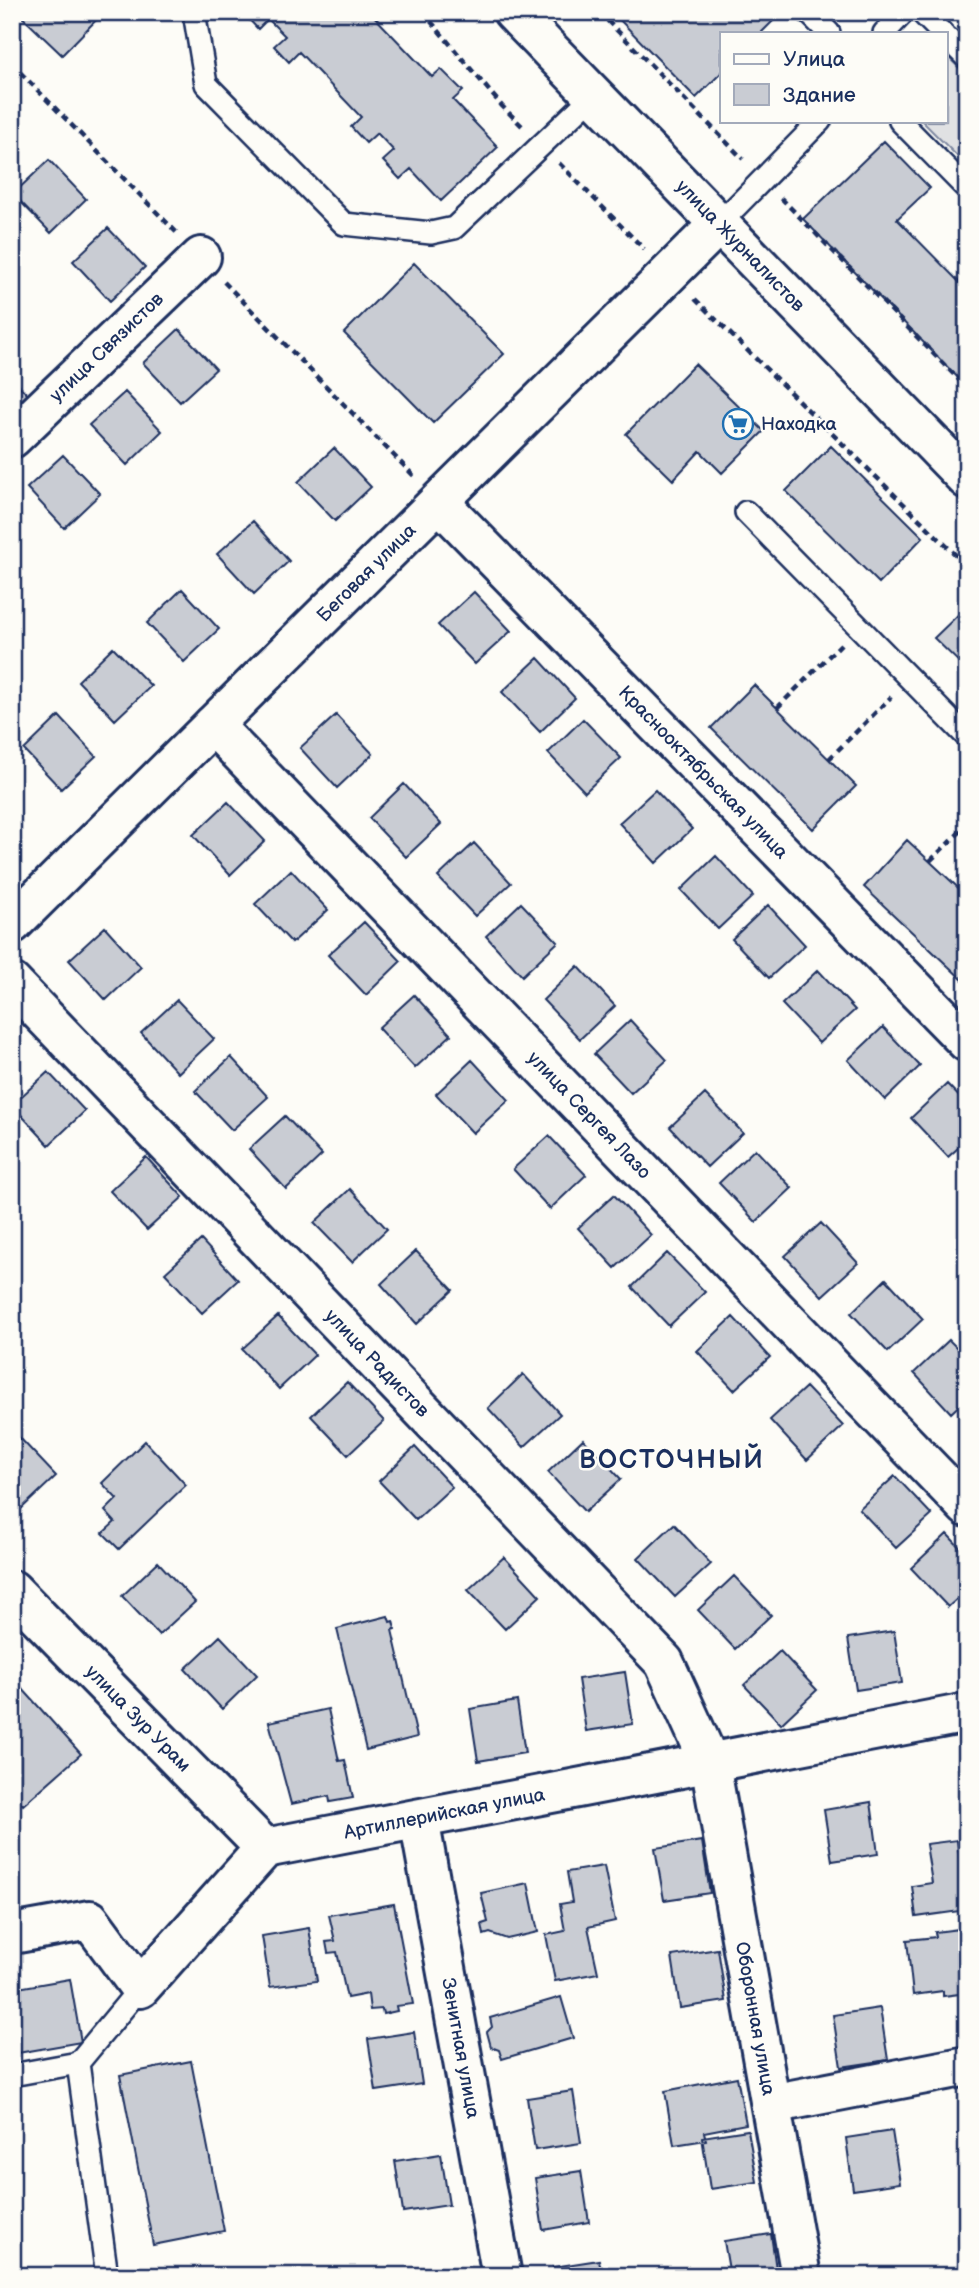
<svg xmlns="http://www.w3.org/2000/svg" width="979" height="2288" font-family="'Balsamiq Sans',sans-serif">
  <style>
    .green { fill: #e0e1e3; stroke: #7e88a0; stroke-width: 2 }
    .building { fill: #c9ccd3; stroke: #1b2f5e; stroke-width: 2 }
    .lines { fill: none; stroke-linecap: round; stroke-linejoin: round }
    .service-casing { stroke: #1b2f5e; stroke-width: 26 }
    .minor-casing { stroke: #1b2f5e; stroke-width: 44 }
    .tertiary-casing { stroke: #1b2f5e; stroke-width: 44 }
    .path { stroke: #1b2f5e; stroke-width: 4.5; stroke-dasharray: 7 5; stroke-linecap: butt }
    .service { stroke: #fdfcf7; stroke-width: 21 }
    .minor { stroke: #fdfcf7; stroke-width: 38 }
    .tertiary { stroke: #fdfcf7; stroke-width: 38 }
    .labels { text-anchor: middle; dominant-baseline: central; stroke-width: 5; stroke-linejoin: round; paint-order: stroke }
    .street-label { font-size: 19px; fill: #1b2f5e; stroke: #fdfcf7 }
    .poi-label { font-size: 19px; fill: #1b2f5e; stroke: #fdfcf7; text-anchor: start }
    .district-label { font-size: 26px; font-weight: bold; letter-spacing: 2px; fill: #1b2f5e; stroke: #fdfcf7 }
  </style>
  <rect width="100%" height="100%" fill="#fdfcf7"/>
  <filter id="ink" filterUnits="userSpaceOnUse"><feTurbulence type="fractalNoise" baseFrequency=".0143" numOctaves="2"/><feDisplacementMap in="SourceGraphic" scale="14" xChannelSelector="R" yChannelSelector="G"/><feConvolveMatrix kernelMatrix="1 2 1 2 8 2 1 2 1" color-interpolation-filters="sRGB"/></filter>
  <g filter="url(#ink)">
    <!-- green -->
    <path class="green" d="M946,55L967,76V166L922,121H946Z"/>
    <!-- building -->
    <path class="building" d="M17,12H104L62,55Z
      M242,12H370L432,77L441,69L463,91L453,100L498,147L441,201L411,169L400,179L383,161L394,151L377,133L366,143L351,127L361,117L299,52L289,62L274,46L285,36L268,19L258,29Z
      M612,12H772L777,17L761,33H722V72L696,98Z
      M884,141L930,188L897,219L967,290V387L803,219Z
      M49,160L86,199L51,233L13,194Z
      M108,228L145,267L110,301L73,261Z
      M414,263L504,354L433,423L344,333Z
      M179,329L216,369L180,402L143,363Z
      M695,364L764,431L722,473L700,451L673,480L626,434Z
      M12,378L29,396L12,411Z
      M125,392L162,431L127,465L89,425Z
      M831,446L923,537L879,583L786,491Z
      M334,448L371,487L335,521L298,482Z
      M63,455L100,494L64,528L27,488Z
      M253,521L289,561L254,594L217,554Z
      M182,589L219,629L184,662L147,623Z
      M474,592L511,631L475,664L438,625Z
      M967,606V670L934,638Z
      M113,647L151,686L115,720L78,681Z
      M538,658L575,698L540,732L502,692Z
      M754,685L856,786L813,829L711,728Z
      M336,715L373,754L337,788L300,748Z
      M59,716L96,756L61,789L24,750Z
      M583,719L621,758L585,792L548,753Z
      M404,784L441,824L406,857L369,818Z
      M655,790L692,829L656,863L619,823Z
      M228,802L265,841L230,875L193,835Z
      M907,840L967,896V978L964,981L864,887Z
      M474,843L511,883L475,916L438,877Z
      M716,856L753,896L718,929L681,890Z
      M291,870L328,910L292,943L255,904Z
      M521,903L558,942L522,976L486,936Z
      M768,905L805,945L769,978L732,939Z
      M364,922L401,961L366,995L328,955Z
      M105,927L141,967L106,1000L69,960Z
      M578,966L615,1006L580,1039L543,1000Z
      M818,970L855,1010L819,1043L782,1004Z
      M414,995L451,1035L415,1068L378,1028Z
      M177,1000L214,1039L178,1073L141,1033Z
      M630,1020L667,1060L631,1093L594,1054Z
      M883,1027L920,1066L885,1100L848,1060Z
      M231,1057L268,1097L232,1130L195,1091Z
      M472,1060L509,1100L473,1133L436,1094Z
      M48,1072L85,1111L49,1145L12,1105Z
      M947,1084L967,1105V1140L948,1157L911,1118Z
      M705,1094L743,1133L707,1167L670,1127Z
      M285,1116L322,1155L286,1189L249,1149Z
      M549,1136L586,1175L550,1209L513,1169Z
      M755,1149L792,1188L756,1222L719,1183Z
      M146,1157L183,1197L147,1230L110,1191Z
      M350,1189L387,1229L352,1262L314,1223Z
      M614,1195L651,1235L615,1268L578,1228Z
      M821,1223L858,1263L822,1296L785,1256Z
      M201,1240L238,1280L202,1313L165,1273Z
      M416,1251L453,1290L417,1324L381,1284Z
      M667,1253L705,1292L669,1326L632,1287Z
      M886,1279L923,1319L888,1352L851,1313Z
      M278,1316L315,1355L279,1389L242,1349Z
      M733,1317L770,1357L734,1390L697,1351Z
      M949,1340L967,1358V1398L951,1413L914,1373Z
      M523,1374L560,1414L524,1447L488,1408Z
      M347,1382L384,1421L348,1455L311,1416Z
      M806,1387L843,1426L807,1460L770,1420Z
      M19,1437L56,1476L20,1510L12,1501V1443Z
      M583,1439L621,1479L585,1512L548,1472Z
      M145,1441L186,1485L119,1549L103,1533L115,1522L105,1511L117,1499L102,1483Z
      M415,1447L452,1487L416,1520L379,1481Z
      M895,1476L932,1515L896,1548L859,1509Z
      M674,1524L711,1564L675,1597L638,1558Z
      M947,1534L967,1555V1590L948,1607L911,1568Z
      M504,1557L540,1596L505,1629L468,1590Z
      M158,1562L195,1602L159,1635L122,1596Z
      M734,1576L771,1615L735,1649L698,1610Z
      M388,1616L390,1622L393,1621L395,1629L392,1630L417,1737L366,1750L337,1629Z
      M894,1631L902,1683L856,1690L848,1638Z
      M220,1636L257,1675L222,1709L185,1669Z
      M780,1651L817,1690L781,1724L744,1685Z
      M625,1672L633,1724L586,1731L578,1679Z
      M12,1677L81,1754L23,1805L12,1793Z
      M517,1701L525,1753L478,1761L470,1709Z
      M328,1709L339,1761L345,1760L353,1798L330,1802L329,1796L291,1804L269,1722Z
      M871,1802L878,1854L832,1861L824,1810Z
      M957,1840L967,1910L916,1917L912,1886L932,1883L926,1844Z
      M702,1841L710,1893L664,1900L655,1848Z
      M604,1866L615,1921L588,1927L598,1973L555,1981L546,1935L565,1931L560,1904L572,1902L567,1872Z
      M528,1883L538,1932L507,1939L490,1933L484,1935L482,1924L488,1922L481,1893Z
      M394,1904L413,2004L396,2006L397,2011L383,2014L382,2009L370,2010L368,1994L347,1998L337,1952L328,1953L326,1942L335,1941L329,1915Z
      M309,1928L317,1981L270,1987L262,1936Z
      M967,1928V1993L943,1996V1991L913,1995L907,1940L936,1937L935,1932Z
      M718,1949L726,2001L680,2008L672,1956Z
      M70,1979L81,2042L12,2054V1989Z
      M561,1997L573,2038L502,2059L499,2050L491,2047L487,2032L492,2027L490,2018Z
      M880,2008L888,2060L841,2067L833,2015Z
      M414,2032L422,2084L376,2091L368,2039Z
      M191,2061L224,2231L153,2245L120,2075Z
      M737,2077L746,2124L704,2132L706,2140L674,2145L665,2091Z
      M573,2091L581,2143L535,2150L527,2098Z
      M967,2102V2145L960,2103Z
      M748,2130L757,2182L710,2189L702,2137Z
      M892,2131L900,2183L853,2190L846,2138Z
      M441,2154L449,2205L403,2212L395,2161Z
      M581,2171L589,2222L543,2230L535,2178Z
      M771,2234L777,2276H730L724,2241Z
      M599,2260L602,2276H554L553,2267Z"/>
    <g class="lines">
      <!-- service casing -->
      <g class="service-casing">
        <path id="service" d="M194,12L206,84L344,224L431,233L454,228L594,95
          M808,12L829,33
          M921,12L942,33
          M884,33L904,12
          M946,37L967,58
          M900,121L967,189
          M720,223L820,121
          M746,512L967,737
          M78,2063L140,1988
          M12,2075L78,2063L107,2276"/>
      </g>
      <!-- minor casing -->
      <g class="minor-casing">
        <g id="minor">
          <path id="s1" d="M12,438L201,257"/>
          <path id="s2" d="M439,502L967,1042"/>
          <path id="s3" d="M213,725L967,1507"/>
          <path id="s4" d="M12,924L720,223"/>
          <path id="s5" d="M12,983L664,1662L710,1763L801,2276"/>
          <path id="s6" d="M12,1590L265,1848"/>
          <path id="s7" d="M419,1819L502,2276"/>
          <path id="s8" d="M12,1934L90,1920L140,1988L265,1848L967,1713"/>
          <path d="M771,2104L967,2066"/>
        </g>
      </g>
      <!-- tertiary casing -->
      <g class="tertiary-casing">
        <g id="tertiary">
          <path id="s9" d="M513,12L967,479"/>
        </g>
      </g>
      <!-- path -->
      <path class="path" d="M423,12L502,106L523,127
        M599,12L743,159
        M12,64L177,233
        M559,163L644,249
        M781,198L967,388
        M224,282L414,476
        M695,299L967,566
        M777,708L841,644
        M829,759L891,697
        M930,861L967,825"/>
      <!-- service -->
      <use href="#service" class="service"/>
      <!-- minor -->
      <use href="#minor" class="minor"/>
      <!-- tertiary -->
      <use href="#tertiary" class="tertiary"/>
    </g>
  </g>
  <!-- icons -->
  <defs>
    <g id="supermarket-ring" transform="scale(1.575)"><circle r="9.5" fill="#fdfcf7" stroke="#1f6fb2" stroke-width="1.5"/><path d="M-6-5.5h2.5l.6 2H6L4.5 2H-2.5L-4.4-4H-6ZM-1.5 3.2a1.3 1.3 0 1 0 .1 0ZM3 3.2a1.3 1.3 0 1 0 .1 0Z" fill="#1f6fb2"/></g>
  </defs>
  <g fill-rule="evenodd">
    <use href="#supermarket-ring" x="738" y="424"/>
  </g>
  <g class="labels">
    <!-- street labels -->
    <g class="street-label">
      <text stroke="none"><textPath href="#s9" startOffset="326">улица Журналистов</textPath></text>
      <text stroke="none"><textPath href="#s1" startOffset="131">улица Связистов</textPath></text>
      <text stroke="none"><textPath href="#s4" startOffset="499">Беговая улица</textPath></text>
      <text stroke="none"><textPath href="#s2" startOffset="378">Краснооктябрьская улица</textPath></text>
      <text stroke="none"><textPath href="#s3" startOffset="542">улица Сергея Лазо</textPath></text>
      <text stroke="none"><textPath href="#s5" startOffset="527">улица Радистов</textPath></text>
      <text stroke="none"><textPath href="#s6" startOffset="180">улица Зур Урам</textPath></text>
      <text stroke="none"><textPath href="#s8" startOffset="534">Артиллерийская улица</textPath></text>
      <text stroke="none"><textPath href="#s5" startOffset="1312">Оборонная улица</textPath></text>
      <text stroke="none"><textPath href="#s7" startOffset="233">Зенитная улица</textPath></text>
    </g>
    <!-- poi labels -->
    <g class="poi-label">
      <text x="761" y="424">Находка</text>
    </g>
    <!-- district labels -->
    <g class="district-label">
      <text x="672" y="1460">ВОСТОЧНЫЙ</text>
    </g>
  </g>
  <!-- margin -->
  <rect width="979" height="2288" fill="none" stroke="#fdfcf7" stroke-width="42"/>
  <rect x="21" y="21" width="937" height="2246" fill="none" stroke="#1b2f5e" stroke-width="2.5" filter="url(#ink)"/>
  <!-- legend -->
  <rect x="720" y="32" width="228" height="91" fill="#fdfcf7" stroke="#a3aaba" stroke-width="2"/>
  <rect x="734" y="54" width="35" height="10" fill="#fdfcf7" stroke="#a3aaba" stroke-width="2"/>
  <text x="783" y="66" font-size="21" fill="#1b2f5e">Улица</text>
  <rect x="734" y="84" width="35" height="21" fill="#c9ccd3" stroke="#a3aaba" stroke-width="2"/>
  <text x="783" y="102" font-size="21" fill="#1b2f5e">Здание</text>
</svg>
